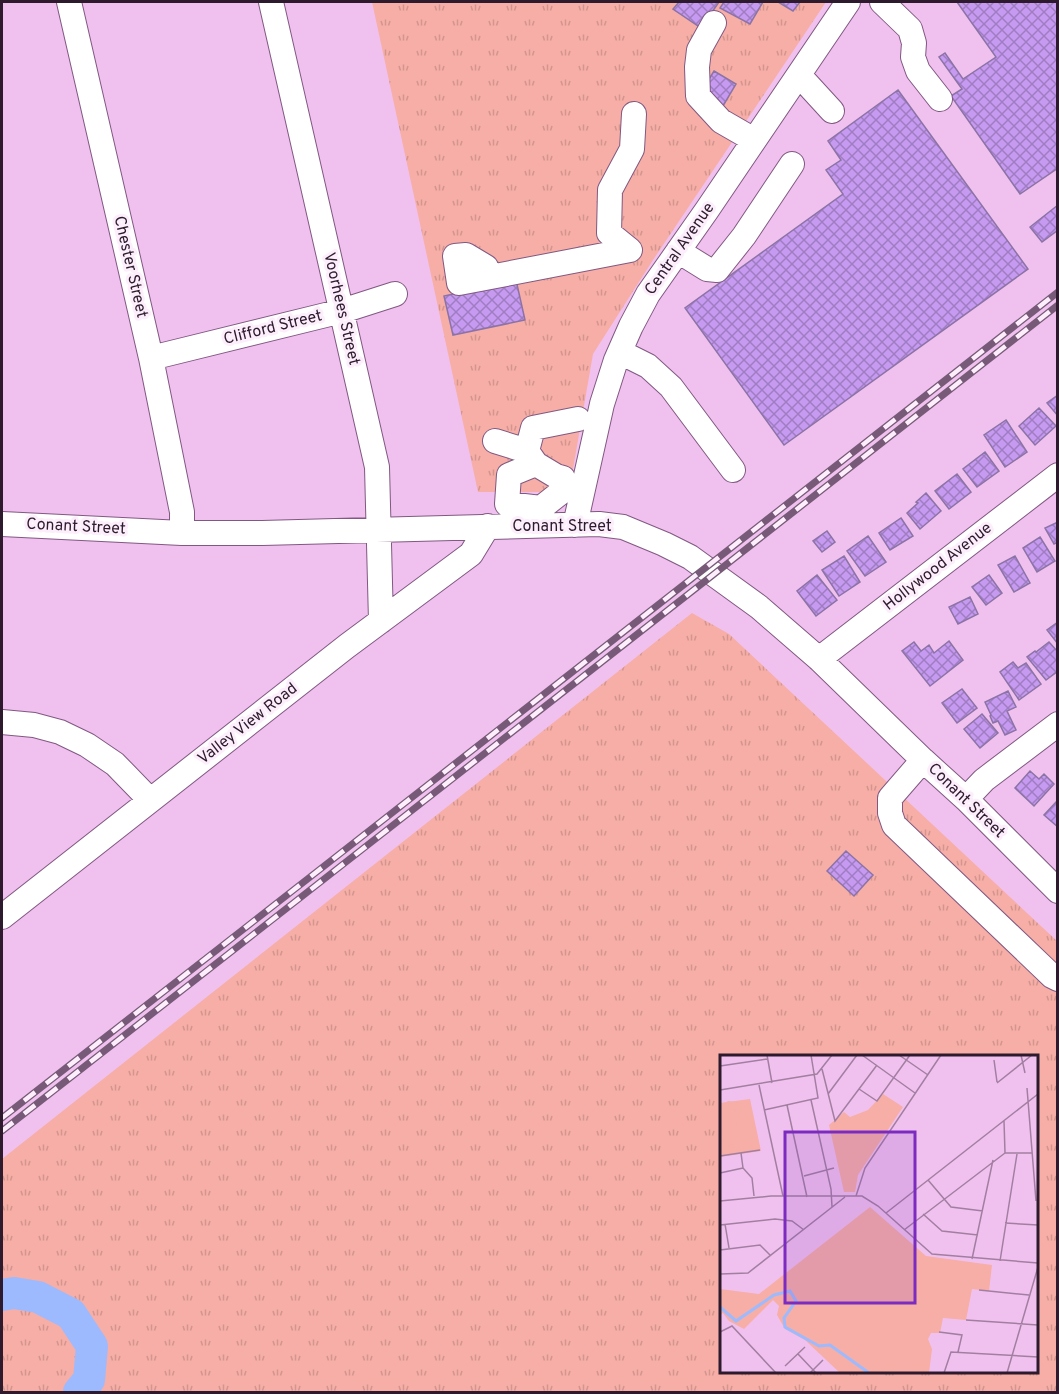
<svg xmlns="http://www.w3.org/2000/svg" width="1059" height="1394" font-family="Overpass,sans-serif">
  <style>
    .park { fill: url(#park-tufts); fill-rule: evenodd }
    .lines { fill: none; stroke-linecap: round; stroke-linejoin: round }
    .river { stroke: #9dbafe; stroke-width: 32 }
    .building { fill: url(#building-cross-hatch); stroke: #8c73a6; stroke-width: 1.5 }
    .minor-casing { stroke: #815882; stroke-width: 26 }
    .minor { stroke: #fff; stroke-width: 24 }
    .rail-casing { stroke: #775a77; stroke-width: 7 }
    .rail { stroke: #fdeefc; stroke-width: 4.5; stroke-dasharray: 14; stroke-linecap: butt }
    .labels { text-anchor: middle; dominant-baseline: central; stroke-width: 6; stroke-linejoin: round; paint-order: stroke }
    .street-label { font-size: 16px; fill: #2d1b2d; stroke: #fdeefc }
    .inset-river { fill: none; stroke: #9dbafe; stroke-width: 3 }
    .inset-road { fill: none; stroke: #a27fa1; stroke-width: 1.5 }
    .view { fill: #7b2cbf; fill-opacity: 0.15; stroke: #7b2cbf; stroke-width: 3 }
    .inset-edge { fill: none; stroke: #2d1b2d; stroke-width: 3 }
  </style>
  <defs>
    <pattern id="park-tufts" width="24" height="20" patternUnits="userSpaceOnUse" patternTransform="scale(1.5)"><rect width="24" height="20" fill="#f6aea6"/><path d="M3 7l-1-3M5 7V3M7 7l1-3M15 17l-1-3M17 17v-4M19 17l1-3" fill="none" stroke="#d3958f"/></pattern>
    <pattern id="building-cross-hatch" width="8" height="8" patternUnits="userSpaceOnUse" patternTransform="scale(1.5)"><rect width="8" height="8" fill="#c59af0"/><path d="M0 0l8 8M0 8l8-8" fill="none" stroke="#a07dc3"/></pattern>
  </defs>
  <rect width="100%" height="100%" fill="#f0c1ef"/>
  <!-- park -->
  <path class="park" d="M372,2H826L653,260L593,354L569,492H478Z
    M692,613L729,634L1057,941V1392H2V1159ZM722,1056H1036V1372H722Z"/>
  <g class="lines">
    <!-- river -->
    <path class="river" d="M2,1295L14,1293L38,1297L71,1314L92,1346L89,1380L79,1392"/>
  </g>
  <!-- building -->
  <path class="building" d="M679,2H719L701,28L673,9Z
    M724,2H763L750,24L720,8Z
    M778,2H800L793,11Z
    M957,2H1058V168L1020,194L951,96L962,89L939,57L945,53L963,79L996,57Z
    M714,71L736,84L723,106L701,92Z
    M898,90L1028,269L784,445L685,308L843,194L826,170L841,160L828,141Z
    M1058,205V230L1042,242L1030,227Z
    M516,280L525,320L453,335L444,296Z
    M1058,395V416L1047,403Z
    M1039,408L1056,426L1035,445L1019,426Z
    M1006,420L1027,452L1005,467L984,435Z
    M985,452L999,471L977,487L963,469Z
    M957,474L971,492L949,509L935,491Z
    M926,493L941,511L920,529L907,513L918,503L916,502Z
    M901,518L913,536L890,550L879,533Z
    M1058,522V542L1054,544L1045,528Z
    M827,531L835,542L822,552L813,541Z
    M868,536L886,562L865,576L847,551Z
    M1040,537L1055,561L1037,572L1023,548Z
    M844,556L860,582L839,596L822,570Z
    M1015,556L1030,583L1014,592L998,565Z
    M817,575L837,600L816,616L797,591Z
    M989,575L1002,593L986,605L972,587Z
    M970,597L978,614L958,624L949,607Z
    M1058,622V644L1047,630Z
    M949,641L963,660L930,686L902,651L914,642L921,651L929,645L934,653Z
    M1049,642L1058,652V671L1046,680L1027,657L1035,651L1036,652Z
    M1013,662L1018,668L1026,663L1041,684L1019,700L1000,672Z
    M962,689L977,708L957,723L942,703Z
    M1008,691L1016,707L1007,711L1016,730L1005,735L998,721L993,723L990,716L991,715L985,702Z
    M982,714L998,733L980,748L964,729Z
    M1030,771L1039,779L1044,774L1054,784L1034,806L1015,788Z
    M1058,800V827L1044,815Z
    M846,851L873,875L854,896L827,871Z"/>
  <g class="lines">
    <!-- minor casing -->
    <g class="minor-casing">
      <path id="minor" d="M69,2L151,358L182,512V533
        M271,2L377,467L381,621
        M882,2L910,29L914,43L913,57L918,71L940,99
        M714,23L699,50L697,67L698,96L721,121L754,140
        M799,75L832,111
        M678,251L707,269L717,270L744,236L792,164
        M486,267L466,255L455,256L459,283L630,250L609,233L610,190L632,149L634,114
        M620,352L648,366L671,387L733,470
        M151,358L342,311L395,294
        M495,441L527,451L531,466L509,475L507,504L541,508L560,493L563,478L556,476L536,464L527,451L533,428L578,419
        M2,524L182,533H262L599,524L623,527L664,544L690,557L759,607L819,659L923,760L966,799L1058,891
        M575,525L602,404L616,360L631,326L648,294L707,210L848,2
        M819,659L1058,475
        M2,722L34,725L60,732L87,745L115,764L150,800
        M923,760L890,798V813L894,825L1052,976L1058,979
        M966,799L984,780L1058,724
        M2,917L347,646L471,554L488,526"/>
    </g>
    <!-- minor -->
    <use href="#minor" class="minor"/>
    <!-- rail casing -->
    <g class="rail-casing">
      <path id="rail" d="M2,1118L1058,292
        M2,1131L1058,305"/>
    </g>
    <!-- rail -->
    <use href="#rail" class="rail"/>
  </g>
  <g class="labels">
    <!-- street labels -->
    <g class="street-label">
      <text transform="translate(680 249) rotate(-55)">Central Avenue</text>
      <text transform="translate(130 267) rotate(77)">Chester Street</text>
      <text transform="translate(341 309) rotate(77)">Voorhees Street</text>
      <text transform="translate(273 328) rotate(-14)">Clifford Street</text>
      <text transform="translate(76 527) rotate(3)">Conant Street</text>
      <text x="562" y="527">Conant Street</text>
      <text transform="translate(938 567) rotate(-38)">Hollywood Avenue</text>
      <text transform="translate(248 724) rotate(-38)">Valley View Road</text>
      <text transform="translate(966 801) rotate(44)">Conant Street</text>
    </g>
  </g>
  <!-- overview -->
  <g transform="translate(720 1055)">
    <rect width="318" height="318" fill="#f0c1ef"/>
    <path d="M163,39L183,52L138,120L135,137H124L109,70L124,57L130,62L148,55ZM30,44L41,96L0,102V48ZM150,152L206,201L272,210L269,236L252,234L246,265L223,263L220,278H211L208,284L212,294L209,318H120L85,285L65,274L57,260L59,251L53,245L24,274L9,266L3,258L0,260V234L39,239Z" fill="#f6aea6"/>
    <path d="M8,46L21,48L27,56L31,85L26,92L17,96L6,94L0,88V77L4,90L0,55L14,53L20,88L4,91L19,93L29,84L22,52L11,48L0,53Z" fill="#f6aea6"/>
    <path class="inset-river" d="M0,252L16,266L54,240L70,236L76,246L64,263L65,272L99,291L110,290L149,318"/>
    <path class="inset-road" d="M47,0L52,28M142,0L195,38M179,0L208,20M301,0L305,18M274,5L277,27M0,11L47,4M102,14L115,66L157,10M277,28L312,0M39,30L63,141M307,33L316,146M139,34L157,46L190,0M0,35L97,19L112,0M108,39L137,0M91,45L111,134L112,152M67,50L87,142M44,55L98,43L91,0M284,66L285,98M21,98L23,113L32,123L34,141M285,98H312M0,101L40,95M0,118L23,113M84,121L114,113M208,125L231,152L263,156M136,141L145,113L221,0M0,146L51,141H142L158,151L212,199L318,208M166,158L318,39M203,159L222,176L258,180M285,168L318,170M5,169L9,193M0,170L55,164L72,166L84,175M184,175L285,98M0,195L40,190L51,201M252,204L273,105M280,206L297,99M0,219L28,218L125,142M259,235L309,240M246,265L318,270M0,277L12,271L56,318M219,277L242,280L238,297M78,299L96,318M65,311L85,292M90,318L103,305M224,318L231,297L318,302M287,318L318,212"/>
    <path class="view" d="M65,77H195V248H65Z"/>
    <rect width="318" height="318" class="inset-edge"/>
  </g>
  <!-- border -->
  <rect width="1059" height="1394" fill="none" stroke="#2d1b2d" stroke-width="6"/>
</svg>
